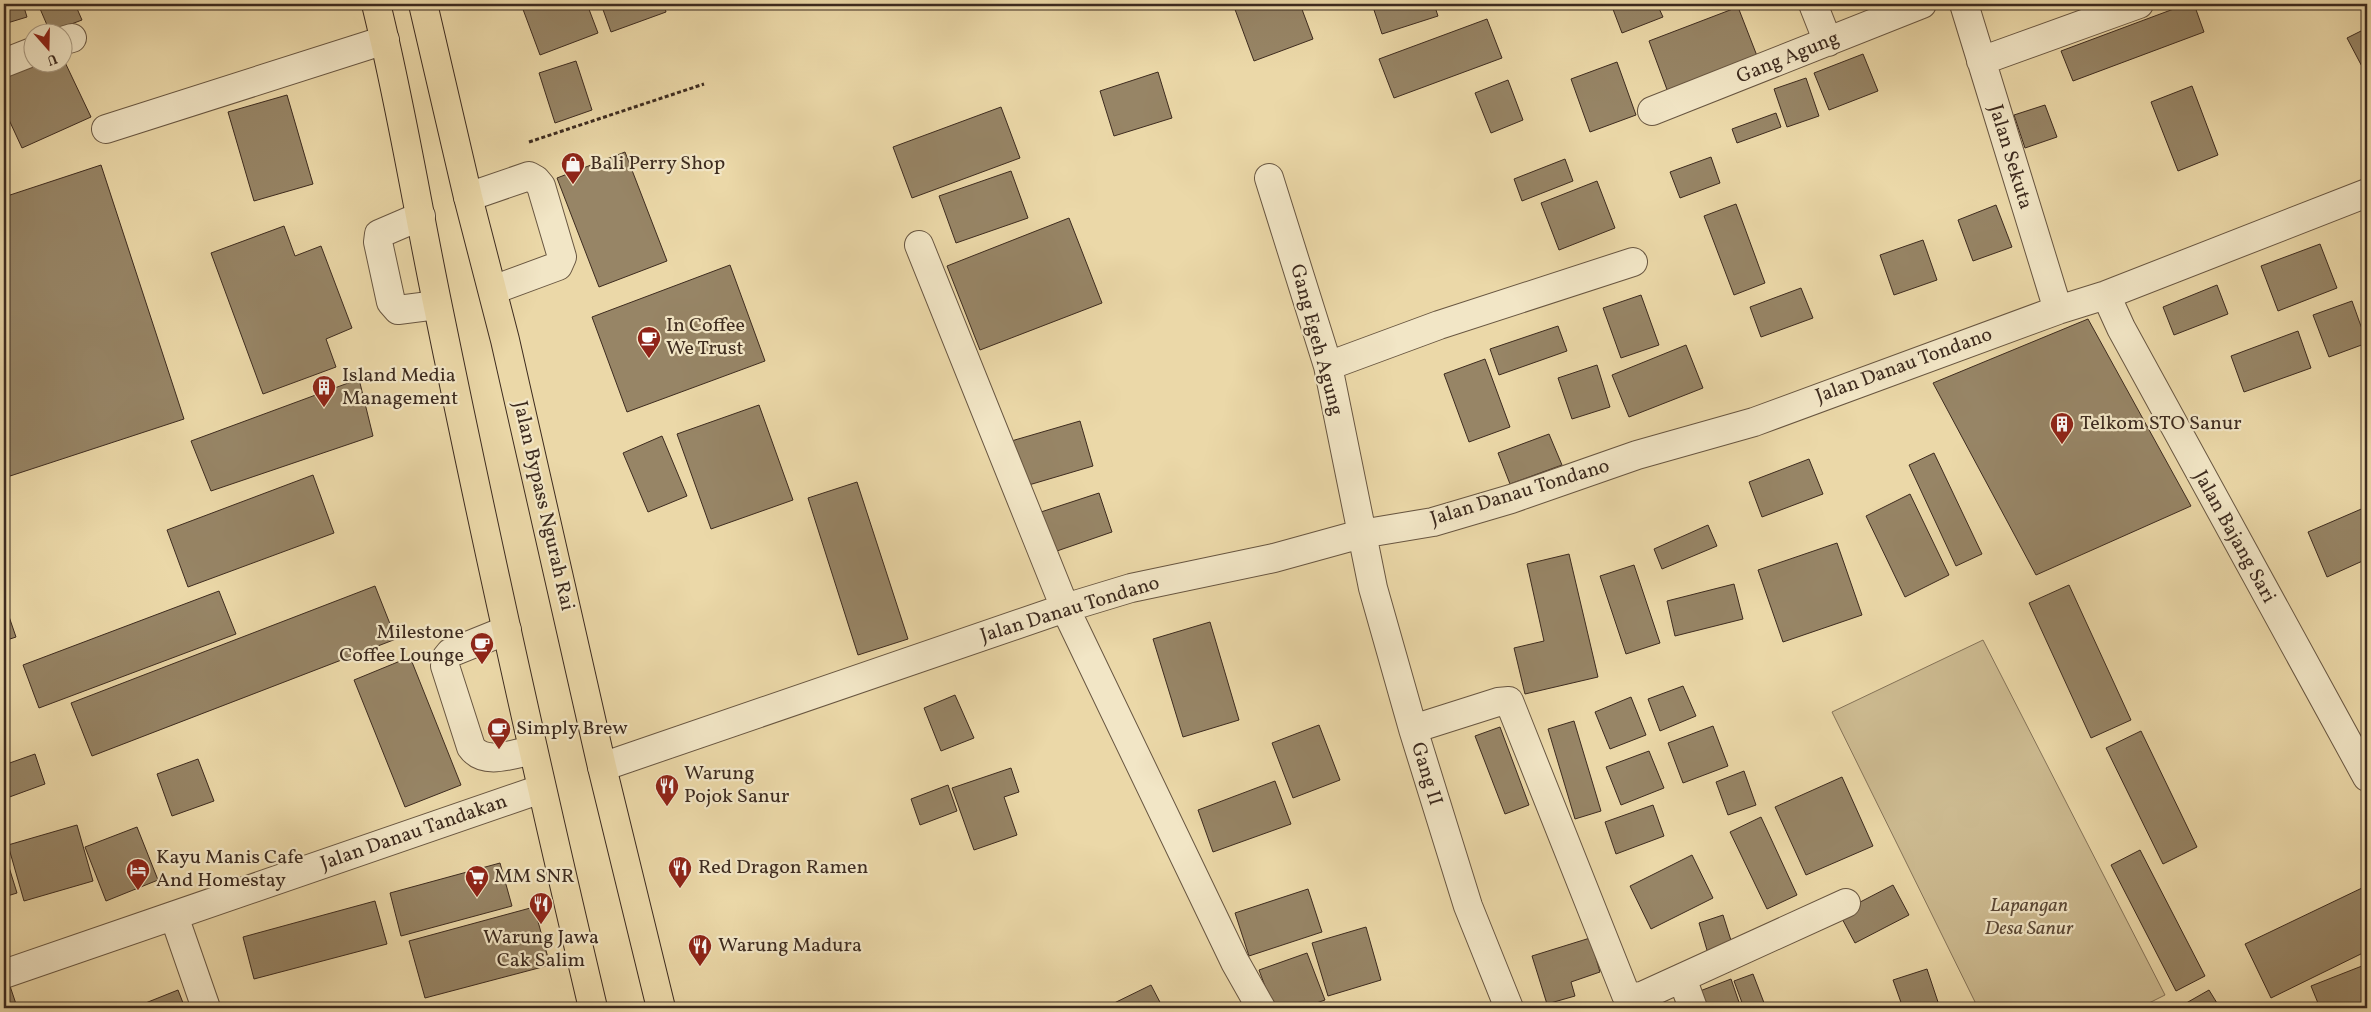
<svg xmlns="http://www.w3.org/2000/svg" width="2371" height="1012" font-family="Vollkorn,serif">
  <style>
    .green { fill: #cdbb91; stroke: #857358 }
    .building { fill: #978566; stroke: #3d2b1f }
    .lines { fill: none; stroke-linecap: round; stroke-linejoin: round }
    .minor-casing { stroke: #685641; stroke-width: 30 }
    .highway-casing { stroke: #3d2b1f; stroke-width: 30 }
    .path { stroke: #3d2b1f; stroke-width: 3; stroke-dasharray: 4 2.5; stroke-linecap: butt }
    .minor { stroke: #f2e6c6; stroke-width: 28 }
    .highway { stroke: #ebd8a8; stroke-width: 28 }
    .labels { text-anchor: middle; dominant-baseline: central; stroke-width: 4.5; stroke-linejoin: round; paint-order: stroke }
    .street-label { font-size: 20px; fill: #3d2b1f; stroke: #f2e6c6 }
    .poi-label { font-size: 20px; fill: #3d2b1f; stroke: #f2e6c6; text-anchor: start }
    .park-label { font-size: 20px; font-style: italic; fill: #5a4836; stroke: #f2e6c6 }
  </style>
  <rect width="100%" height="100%" fill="#ebd8a8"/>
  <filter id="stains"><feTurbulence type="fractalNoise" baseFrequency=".004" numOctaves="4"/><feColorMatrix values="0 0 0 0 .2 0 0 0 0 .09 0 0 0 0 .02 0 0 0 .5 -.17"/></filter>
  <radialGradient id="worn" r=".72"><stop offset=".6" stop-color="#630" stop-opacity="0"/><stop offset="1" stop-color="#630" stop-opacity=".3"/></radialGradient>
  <!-- green -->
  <path class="green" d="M1983,640L2165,995L2139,1008H1978L1832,712Z"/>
  <!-- building -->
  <path class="building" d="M4,4H23L27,17L4,24Z
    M38,4H75L82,20L50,32Z
    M521,4H587L598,33L540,55Z
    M601,4H664L666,12L611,32Z
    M1233,4H1300L1313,39L1254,61Z
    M1372,4H1434L1438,16L1382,34Z
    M1611,4H1657L1663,17L1622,33Z
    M2187,4H2194L2204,32L2073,81L2061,51Z
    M1738,7L1759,61L1669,95L1649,41Z
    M1487,19L1502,58L1394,98L1379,59Z
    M2367,28V76L2347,38Z
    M1863,54L1878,91L1829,110L1814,73Z
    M62,56L91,117L22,148L4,109V75L32,62H62Z
    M576,61L592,110L555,123L539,73Z
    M1617,62L1636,115L1590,132L1571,79Z
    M1158,72L1172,118L1114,136L1100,91Z
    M1806,78L1819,116L1787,127L1774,89Z
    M1508,80L1523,120L1491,133L1475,93Z
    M2192,86L2218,155L2178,171L2151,102Z
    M287,95L313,184L254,201L228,112Z
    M2045,105L2057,137L2025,148L2014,115Z
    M1001,107L1020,158L912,198L893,147Z
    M1776,113L1781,127L1737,143L1732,129Z
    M625,152L667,261L599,287L557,178Z
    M1711,157L1720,183L1680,198L1670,172Z
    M1565,159L1573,181L1522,201L1514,179Z
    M101,165L184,419L4,478V197Z
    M1011,171L1028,218L956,243L939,196Z
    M1597,181L1615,228L1559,250L1541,203Z
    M1736,204L1765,283L1734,295L1704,216Z
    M1996,205L2012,247L1973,261L1958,220Z
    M1069,218L1102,303L980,350L947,266Z
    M284,226L295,256L321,246L352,328L326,339L336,367L263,394L211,253Z
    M1923,240L1937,280L1894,295L1880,255Z
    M2320,244L2337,288L2278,311L2261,266Z
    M730,265L765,361L627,412L592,317Z
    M2217,285L2228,314L2174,335L2163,307Z
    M1801,288L1813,318L1761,337L1750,307Z
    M1641,295L1659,345L1621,358L1603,308Z
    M2352,301L2367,343L2329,357L2313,315Z
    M2088,319L2191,506L2036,575L1933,383Z
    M1558,326L1567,351L1499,375L1490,349Z
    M2298,331L2311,368L2244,392L2231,356Z
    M1686,345L1703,388L1629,417L1612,375Z
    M1485,359L1510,427L1469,442L1444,374Z
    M1597,365L1610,407L1572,419L1558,378Z
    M359,379L373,436L211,491L191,441Z
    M759,405L793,500L711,529L677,434Z
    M1080,421L1093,466L1022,487L1008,442Z
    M1549,434L1562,465L1510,484L1498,453Z
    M662,436L687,496L648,512L623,453Z
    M1934,453L1982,554L1956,566L1909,465Z
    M1809,459L1823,494L1762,517L1749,482Z
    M313,475L334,533L188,587L167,530Z
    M857,482L908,639L858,655L808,498Z
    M1099,493L1112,532L1054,552L1041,512Z
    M1910,494L1949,575L1905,597L1866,516Z
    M2366,507L2367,559L2327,577L2308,532Z
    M1708,525L1717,546L1662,569L1654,549Z
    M1837,543L1862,615L1783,642L1758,570Z
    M1569,554L1598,677L1525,694L1514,648L1544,641L1527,564Z
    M1634,565L1660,643L1626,654L1600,576Z
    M1734,584L1743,619L1675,636L1667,601Z
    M2069,585L2131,720L2091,738L2029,603Z
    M375,586L396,639L92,756L71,703Z
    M219,591L236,634L39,708L23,665Z
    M4,602L16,637L4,641Z
    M1210,622L1239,720L1183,737L1153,639Z
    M410,657L461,785L405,807L354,680Z
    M1683,686L1696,716L1660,731L1648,699Z
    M955,695L974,738L941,751L924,708Z
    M1631,697L1646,735L1610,749L1595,712Z
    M1574,721L1601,811L1575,819L1548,729Z
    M1319,725L1340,780L1293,798L1272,743Z
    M1713,726L1728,766L1683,783L1668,743Z
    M1500,727L1529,805L1505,814L1475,736Z
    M2141,731L2197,847L2163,864L2106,748Z
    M1649,751L1664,788L1621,805L1606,767Z
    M35,754L45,784L4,799V765Z
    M198,759L214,801L172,816L157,774Z
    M1011,768L1019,792L1004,797L1017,835L974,850L952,788Z
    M1744,771L1756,805L1728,815L1716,782Z
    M1842,777L1873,846L1806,875L1775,807Z
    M1275,781L1291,824L1213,852L1198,810Z
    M948,785L957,811L920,825L911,799Z
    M1653,805L1664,836L1616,854L1605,822Z
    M1761,817L1797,895L1767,909L1730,832Z
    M77,825L93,881L24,901L8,845Z
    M137,827L158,880L106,901L85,847Z
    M2140,850L2205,976L2176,991L2111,865Z
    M4,851L17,893L4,897Z
    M1692,855L1713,898L1651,929L1630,886Z
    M500,863L512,906L401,936L390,893Z
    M1893,885L1909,915L1855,943L1839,913Z
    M2362,888L2367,899V951L2271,998L2245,944Z
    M1308,889L1322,932L1249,956L1235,913Z
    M375,901L387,944L254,979L243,937Z
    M534,907L550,965L425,998L409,941Z
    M1723,915L1734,950L1709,957L1699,923Z
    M1366,927L1381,980L1328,996L1312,943Z
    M1590,938L1600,972L1571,982L1575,996L1547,1004L1532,956Z
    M1307,953L1325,1000L1302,1008H1273L1259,970Z
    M2367,964V1008H2320L2311,986Z
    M1927,969L1940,1008H1903L1893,980Z
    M1753,974L1766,1008H1744L1734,981Z
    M1731,979L1741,1008H1706L1700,991Z
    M8,980L17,1007L12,1008H4V981Z
    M1151,985L1163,1008H1104Z
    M178,990L185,1008H133Z
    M2209,990L2220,1008H2182L2181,1006Z"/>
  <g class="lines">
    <!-- minor casing -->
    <g class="minor-casing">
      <path id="minor" d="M1813,4L1828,42
        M1964,4L2058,310
        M62,41L72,38
        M1981,61L2139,4
        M4,63L32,52
        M1652,111L1922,4
        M106,129L385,40
        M1269,178L1328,366L1373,588L1413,729L1468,906L1509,1008
        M468,197L529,176L536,180L541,186L562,257L558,266L493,290
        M421,216L379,234L378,242L391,302L398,310L437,305
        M919,245L1065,608L1235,962L1261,1008
        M2106,295L2121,328L2367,777
        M1328,366L1439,325L1633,262
        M507,630L450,653L446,658L445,666L471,747C484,766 513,754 533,750
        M1413,729L1498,702L1509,701L1626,995L1632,997L1642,996L1846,903
        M602,767L1065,608L1131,588L1274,558L1361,534L1433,522L1511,499L1637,455L1754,422L2058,310L2106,295L2367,193
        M174,916L206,1008
        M4,974L541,789
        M1682,978L1693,1008"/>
    </g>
    <!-- highway casing -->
    <g class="highway-casing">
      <path id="highway" d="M376,4C401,104 417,206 438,307C486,542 538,775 593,1008
        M423,4L468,197L505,340L602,767L661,1008"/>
    </g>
    <!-- path -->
    <path class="path" d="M529,142L704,84"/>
    <!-- minor -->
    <use href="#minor" class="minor"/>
    <!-- highway -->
    <use href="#highway" class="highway"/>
  </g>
  <!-- icons -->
  <defs>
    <g id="shop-pin" transform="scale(1.25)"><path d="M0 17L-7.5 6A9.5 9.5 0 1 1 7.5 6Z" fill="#8f2418" stroke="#f2e6c6"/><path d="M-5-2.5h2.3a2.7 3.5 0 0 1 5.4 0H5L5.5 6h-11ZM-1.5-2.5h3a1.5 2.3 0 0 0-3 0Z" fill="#fff"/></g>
    <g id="cafe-pin" transform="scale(1.25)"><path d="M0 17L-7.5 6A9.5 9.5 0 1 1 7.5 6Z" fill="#8f2418" stroke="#f2e6c6"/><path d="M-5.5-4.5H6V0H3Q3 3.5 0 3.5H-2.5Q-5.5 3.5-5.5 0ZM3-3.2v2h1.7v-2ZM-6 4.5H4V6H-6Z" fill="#fff"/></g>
    <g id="building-pin" transform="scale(1.25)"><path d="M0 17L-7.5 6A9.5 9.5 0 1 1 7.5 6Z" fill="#8f2418" stroke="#f2e6c6"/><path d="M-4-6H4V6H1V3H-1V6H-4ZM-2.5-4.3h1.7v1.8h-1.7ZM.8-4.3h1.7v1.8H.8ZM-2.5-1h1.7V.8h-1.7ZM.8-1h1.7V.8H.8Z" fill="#fff"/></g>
    <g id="restaurant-pin" transform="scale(1.25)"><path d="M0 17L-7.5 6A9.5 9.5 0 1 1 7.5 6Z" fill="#8f2418" stroke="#f2e6c6"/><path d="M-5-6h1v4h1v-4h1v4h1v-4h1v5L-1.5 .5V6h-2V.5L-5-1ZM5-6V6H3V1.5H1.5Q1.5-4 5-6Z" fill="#fff"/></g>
    <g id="hotel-pin" transform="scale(1.25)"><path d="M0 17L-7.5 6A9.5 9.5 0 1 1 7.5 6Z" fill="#8f2418" stroke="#f2e6c6"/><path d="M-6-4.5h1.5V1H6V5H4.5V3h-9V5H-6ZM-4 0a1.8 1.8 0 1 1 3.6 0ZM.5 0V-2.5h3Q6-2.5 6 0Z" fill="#fff"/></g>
    <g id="supermarket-pin" transform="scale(1.25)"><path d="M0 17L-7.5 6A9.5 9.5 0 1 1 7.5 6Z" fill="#8f2418" stroke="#f2e6c6"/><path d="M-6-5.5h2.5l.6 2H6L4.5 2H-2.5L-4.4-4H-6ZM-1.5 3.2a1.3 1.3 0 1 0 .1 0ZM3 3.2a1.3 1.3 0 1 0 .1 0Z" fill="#fff"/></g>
  </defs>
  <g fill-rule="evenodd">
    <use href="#shop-pin" x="573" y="164"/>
    <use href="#cafe-pin" x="649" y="338"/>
    <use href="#building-pin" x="324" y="387"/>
    <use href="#building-pin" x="2062" y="424"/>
    <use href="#cafe-pin" x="482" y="644"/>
    <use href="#cafe-pin" x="499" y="729"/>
    <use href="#restaurant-pin" x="667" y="786"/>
    <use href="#restaurant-pin" x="680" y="868"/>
    <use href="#hotel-pin" x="138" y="870"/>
    <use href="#supermarket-pin" x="477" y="877"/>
    <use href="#restaurant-pin" x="541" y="904"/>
    <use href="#restaurant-pin" x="700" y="946"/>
  </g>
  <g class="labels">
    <!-- street labels -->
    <g class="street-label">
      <text transform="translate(1788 58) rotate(-22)">Gang Agung</text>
      <text transform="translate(2010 157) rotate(73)">Jalan Sekuta</text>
      <text transform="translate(1316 340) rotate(75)">Gang Egeh Agung</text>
      <text transform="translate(1904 366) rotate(-20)">Jalan Danau Tondano</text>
      <text transform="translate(1520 493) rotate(-17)">Jalan Danau Tondano</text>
      <text transform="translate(543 506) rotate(77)">Jalan Bypass Ngurah Rai</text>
      <text transform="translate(2234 537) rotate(61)">Jalan Bajang Sari</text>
      <text transform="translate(1070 610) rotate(-17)">Jalan Danau Tondano</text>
      <text transform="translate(1426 774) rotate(73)">Gang II</text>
      <text transform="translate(414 833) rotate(-19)">Jalan Danau Tandakan</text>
    </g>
    <!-- poi labels -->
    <g class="poi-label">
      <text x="590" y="164">Bali Perry Shop</text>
      <text x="666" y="326">In Coffee<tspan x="666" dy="23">We Trust</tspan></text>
      <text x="342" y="376">Island Media<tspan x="342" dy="23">Management</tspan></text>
      <text x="2080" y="424">Telkom STO Sanur</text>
      <text x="464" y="633" text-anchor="end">Milestone<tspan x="464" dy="23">Coffee Lounge</tspan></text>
      <text x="516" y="729">Simply Brew</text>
      <text x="684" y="774">Warung<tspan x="684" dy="23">Pojok Sanur</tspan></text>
      <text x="156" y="858">Kayu Manis Cafe<tspan x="156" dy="23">And Homestay</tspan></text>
      <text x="698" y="868">Red Dragon Ramen</text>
      <text x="494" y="877">MM SNR</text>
      <text x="541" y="938" text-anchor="middle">Warung Jawa<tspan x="541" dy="23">Cak Salim</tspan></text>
      <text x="718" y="946">Warung Madura</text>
    </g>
    <!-- park labels -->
    <g class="park-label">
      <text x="2029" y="906">Lapangan<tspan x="2029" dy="23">Desa Sanur</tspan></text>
    </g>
  </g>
  <!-- margin -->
  <rect width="2371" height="1012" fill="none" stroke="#ebd8a8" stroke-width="20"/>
  <rect x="5" y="5" width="2361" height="1002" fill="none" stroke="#3d2b1f" stroke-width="2.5"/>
  <rect x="10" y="10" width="2351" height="992" fill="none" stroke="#3d2b1f"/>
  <!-- north arrow -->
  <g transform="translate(48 48) rotate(160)"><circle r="24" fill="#f2e6c6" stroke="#aa9b83"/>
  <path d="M0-4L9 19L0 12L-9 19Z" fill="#8f2418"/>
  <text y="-8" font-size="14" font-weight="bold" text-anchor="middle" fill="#3d2b1f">U</text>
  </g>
  <rect width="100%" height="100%" filter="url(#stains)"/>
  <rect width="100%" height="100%" fill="url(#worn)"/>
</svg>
